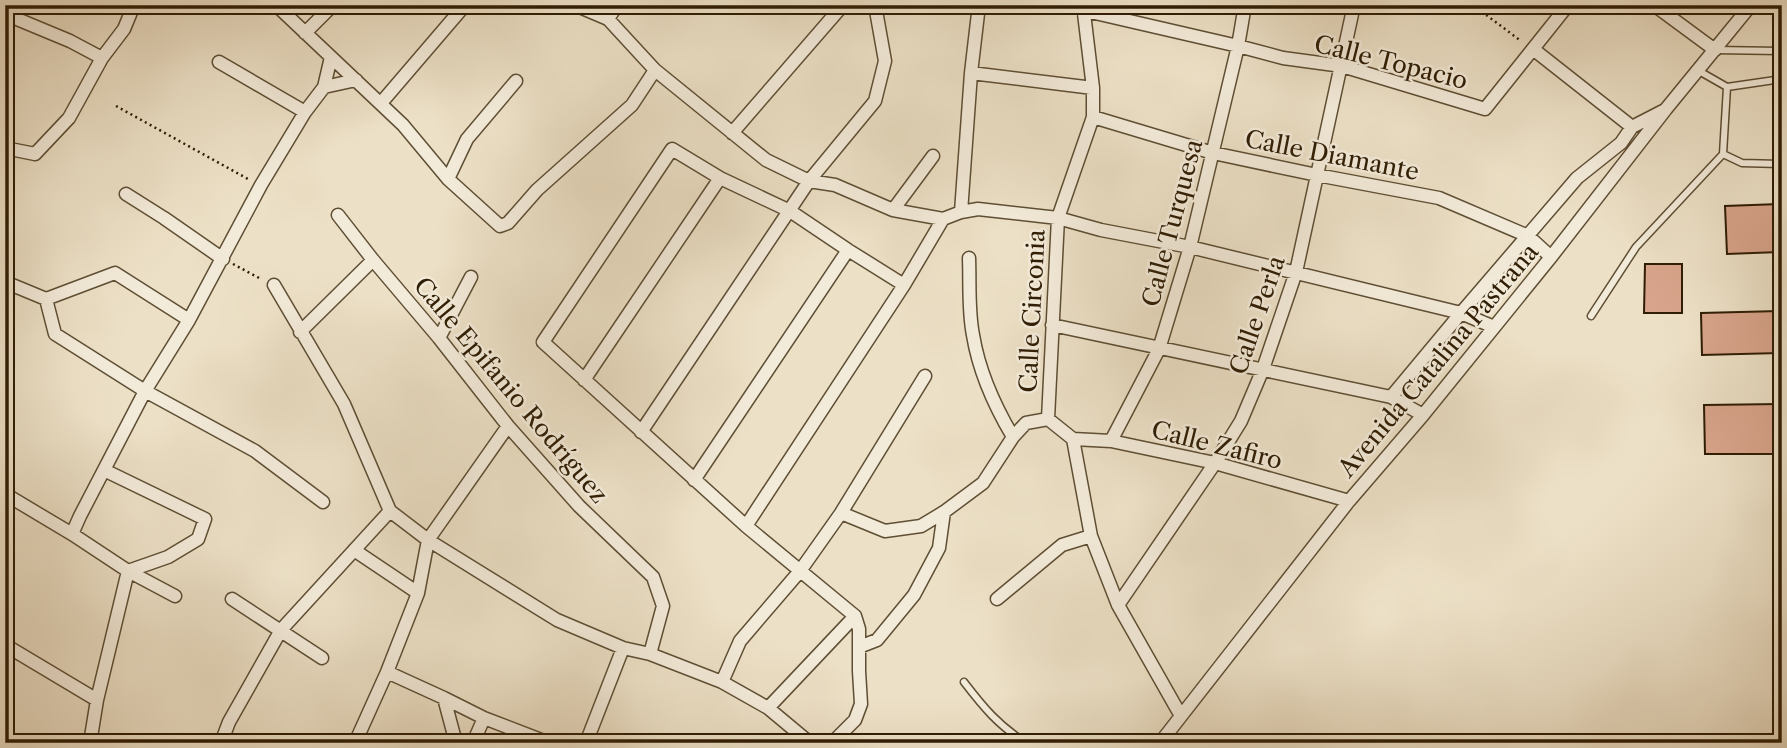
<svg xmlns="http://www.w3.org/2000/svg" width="1787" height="748" font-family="'Libre Caslon Text',serif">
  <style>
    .building { fill: #d8a48b; stroke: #2f1d04; stroke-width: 2 }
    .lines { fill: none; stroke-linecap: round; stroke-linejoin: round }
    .service-casing { stroke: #5e4e34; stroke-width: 9 }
    .minor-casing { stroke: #5e4e34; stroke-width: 15 }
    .path { stroke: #2f1d04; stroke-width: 2.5; stroke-dasharray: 2 3.5; stroke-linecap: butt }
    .service { stroke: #f3ebda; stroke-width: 6 }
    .minor { stroke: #f3ebda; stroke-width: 12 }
    .labels { text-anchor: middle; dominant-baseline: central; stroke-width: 5; stroke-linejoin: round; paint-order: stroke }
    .street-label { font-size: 24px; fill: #2f1d04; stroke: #f3ebda }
  </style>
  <rect width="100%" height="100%" fill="#ece0c6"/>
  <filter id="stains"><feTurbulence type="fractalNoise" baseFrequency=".00286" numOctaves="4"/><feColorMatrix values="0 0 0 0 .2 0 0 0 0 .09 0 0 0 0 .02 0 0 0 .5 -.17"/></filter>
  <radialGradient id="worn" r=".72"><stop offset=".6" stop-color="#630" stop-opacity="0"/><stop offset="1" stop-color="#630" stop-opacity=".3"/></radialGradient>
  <!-- building -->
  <path class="building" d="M1782,204V252L1727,254L1725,206Z
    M1645,264H1682V313H1644Z
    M1782,311V353L1702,355L1701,313Z
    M1782,404V454H1705L1704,405Z"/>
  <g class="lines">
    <!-- service casing -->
    <g class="service-casing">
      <path id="service" d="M1781,5L1780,13L1782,16
        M1715,50L1782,51
        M1727,87L1782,79
        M1723,154L1742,163L1782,164
        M1591,316L1636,247L1723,154L1727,87L1699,71
        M964,682C984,708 998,725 1026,743"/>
    </g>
    <!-- minor casing -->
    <g class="minor-casing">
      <path id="minor" d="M276,5L403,125L448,179L500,226L508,223L537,190L632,105L655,70
        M575,5L608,19L655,70L766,160L809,181L835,185L893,210L943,219L961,212L978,209L1058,218L1101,230L1190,247L1461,313L1494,327
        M1083,5L1093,88V117L1058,218L1048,419L1073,439L1091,536L1118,605L1181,716
        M1654,5L1715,50
        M1082,10L1238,46L1283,58L1342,66L1485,109L1568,5
        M5,14L70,41L102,58
        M608,19L617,5
        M305,33L333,5
        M1533,49L1632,127
        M219,62L305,112
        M971,73L1093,88
        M324,87L356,80
        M381,103L465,5
        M1093,117L1213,153L1317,175L1439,198L1528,236L1551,257
        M732,133L843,5
        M5,148L35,154L69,118L102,58L124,29L134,5
        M448,179L467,139L516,81
        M126,194L164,218L223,259
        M893,210L933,156
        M961,212L971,73L979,5
        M338,215L373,260L439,338L508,426L579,506L653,577L663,606L650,654
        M969,258C970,283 968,310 973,335C979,372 994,405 1013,437
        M5,282L46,299L55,334L145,391L255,451L323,502
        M274,285L344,404L390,511L428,540L557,620L623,648L650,654L722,682L768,708L810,743
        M46,299L115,273L189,320L145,391L80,516L72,534L128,571L175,596
        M189,320L261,185L305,112L324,87L331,57
        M1052,325L1391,397
        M300,332L373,260
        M439,338L471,277
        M584,380L720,178
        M1423,415L1391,397L1461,313L1577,178L1621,143L1632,127L1663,111
        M641,432L809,181L875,101L885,61L875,5
        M1073,439L1111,441L1215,463L1349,501
        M1111,441L1159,349L1190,247L1238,46L1245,5
        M694,480L848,250
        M5,494L72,534
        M841,513L885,531L921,526L944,512L983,483L1013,437L1026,423L1048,419
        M746,526L904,285L943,219
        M354,550L418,593
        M232,599L322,658
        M997,599L1062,545L1091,536
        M1118,605L1215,463L1241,421L1263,369L1296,272L1354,5
        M5,645L97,700
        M859,647L877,640L914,595L939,548L944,512
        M387,672L444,698L484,718L549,743
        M722,682L740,641L800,571L841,513L925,376
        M444,698L456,743
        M768,708L855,616
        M90,743L97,700L128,571L168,557L198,539L205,519L104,470
        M221,743L229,722L281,630L390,511
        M355,743L387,672L418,593L428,540L508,426
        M473,743L484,718
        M586,743L623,648
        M832,743L855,720L861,704L859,671V629L855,616L746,526L543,342L672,149L720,178L790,211L848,250L904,285
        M1160,743L1349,501L1423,415L1551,257L1666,109L1751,5"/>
    </g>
    <!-- path -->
    <path class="path" d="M1473,5L1521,41
      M116,106L248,179
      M233,264L261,279"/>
    <!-- service -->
    <use href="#service" class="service"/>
    <!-- minor -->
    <use href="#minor" class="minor"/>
  </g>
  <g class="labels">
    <!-- street labels -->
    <g class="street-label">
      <text transform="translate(1391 62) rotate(14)">Calle Topacio</text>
      <text transform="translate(1332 155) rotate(11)">Calle Diamante</text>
      <text transform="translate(1172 223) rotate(-75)">Calle Turquesa</text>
      <text transform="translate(1032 311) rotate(-87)">Calle Circonia</text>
      <text transform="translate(1257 315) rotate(-71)">Calle Perla</text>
      <text transform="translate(1438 360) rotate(-50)">Avenida Catalina Pastrana</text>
      <text transform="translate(511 390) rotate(50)">Calle Epifanio Rodríguez</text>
      <text transform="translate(1217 445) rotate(14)">Calle Zafiro</text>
    </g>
  </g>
  <!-- margin -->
  <rect width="1787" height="748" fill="none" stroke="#ece0c6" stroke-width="28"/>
  <rect x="7" y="7" width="1773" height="734" fill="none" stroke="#2f1d04" stroke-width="3.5"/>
  <rect x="14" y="14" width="1759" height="720" fill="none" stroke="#2f1d04" stroke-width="2"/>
  <rect width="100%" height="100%" filter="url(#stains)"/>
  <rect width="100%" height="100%" fill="url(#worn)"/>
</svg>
